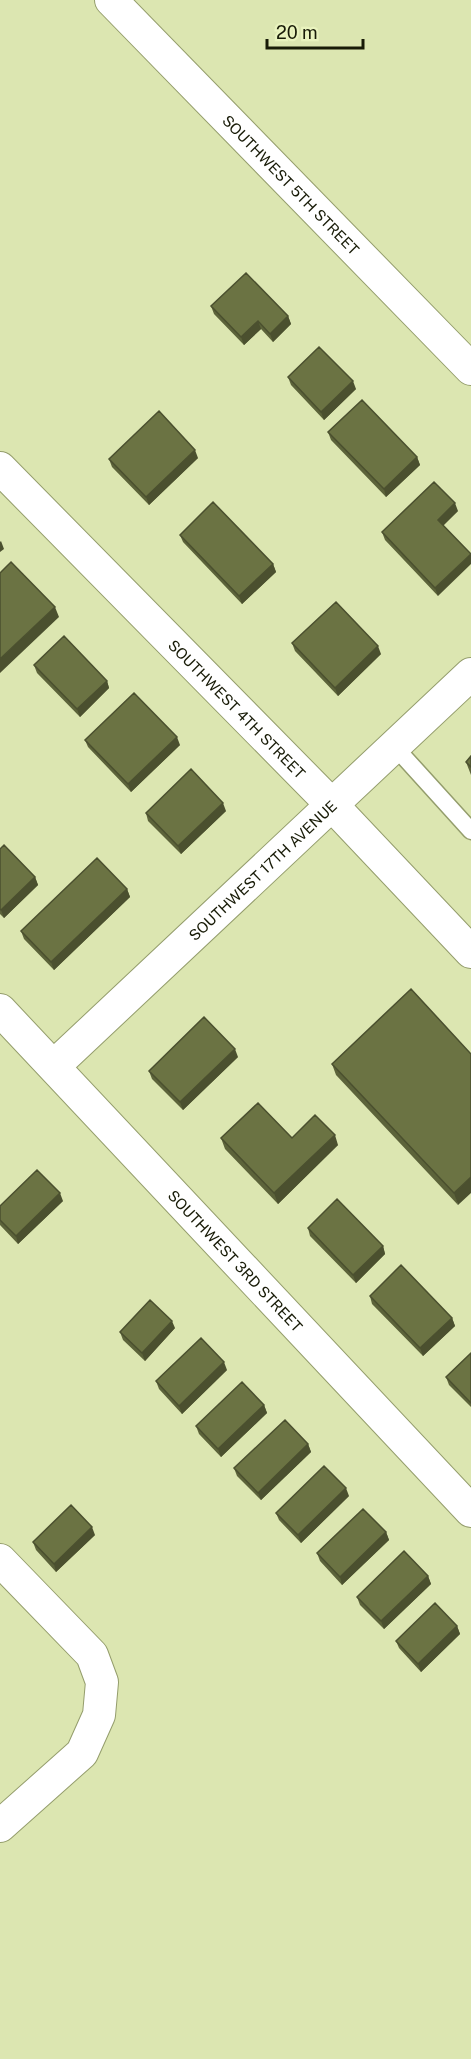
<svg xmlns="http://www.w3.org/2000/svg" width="471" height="2059" font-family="'Public Sans',sans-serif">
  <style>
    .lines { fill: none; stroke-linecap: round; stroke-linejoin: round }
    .lane-casing { stroke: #949d6c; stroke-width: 19 }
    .street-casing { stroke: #949d6c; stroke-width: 34 }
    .lane { stroke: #fff; stroke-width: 16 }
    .street { stroke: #fff; stroke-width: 32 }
    .wall { fill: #5c633a }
    .shaded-wall { fill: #4b502f }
    .building { fill: #6b7343; stroke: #4b502f; stroke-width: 1.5 }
    .labels { text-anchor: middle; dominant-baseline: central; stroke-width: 4.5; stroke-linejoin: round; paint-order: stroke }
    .street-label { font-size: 15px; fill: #181b07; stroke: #e9f3be }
  </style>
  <rect width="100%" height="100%" fill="#dce6b1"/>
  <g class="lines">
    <!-- lane casing -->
    <g class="lane-casing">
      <path id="lane" d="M395,747L471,831"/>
    </g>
    <!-- street casing -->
    <g class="street-casing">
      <g id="street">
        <path id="s1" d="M111,0L471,369"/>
        <path id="s2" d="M0,468L333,806L471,952"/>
        <path id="s3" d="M0,1010L471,1511"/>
        <path id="s4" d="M54,1066L471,674"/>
        <path d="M0,1560L92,1655L102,1682L99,1715L82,1753L0,1826"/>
      </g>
    </g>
    <!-- lane -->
    <use href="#lane" class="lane"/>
    <!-- street -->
    <use href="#street" class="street"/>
  </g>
  <!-- wall -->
  <path class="wall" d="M211,306L288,316L291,324L273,342L261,329L244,345L214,314Z
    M288,377L356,389L324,420L291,385Z
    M328,432L417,457L420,465L386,497L331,440Z
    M198,458L149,505L112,467L109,459Z
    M458,511L443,525L438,596L385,540L382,532Z
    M180,535L273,564L276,572L242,604L183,542Z
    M292,643L381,654L338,696L295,651Z
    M34,665L107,681L109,688L80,717L37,673Z
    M85,740L180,745L131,792L88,747Z
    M471,756V775L466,762Z
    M226,811L181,854L148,821L146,813Z
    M0,849L35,877L38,885L4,918L0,914Z
    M127,889L130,897L54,970L24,939L21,931Z
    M411,989L458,1205L336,1075L332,1064Z
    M238,1057L183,1110L152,1079L149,1071Z
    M221,1138H292L338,1145L278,1204L225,1149Z
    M63,1201L18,1244L0,1225V1206Z
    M308,1228L383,1246L385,1254L356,1283L310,1236Z
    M370,1296L452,1318L455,1326L423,1356L372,1304Z
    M175,1328L145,1361L123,1340L120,1332Z
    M471,1353V1407L449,1385L446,1377Z
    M227,1370L182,1414L159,1389L156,1381Z
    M264,1405L267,1413L221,1457L199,1434L196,1426Z
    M308,1444L311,1452L261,1500L237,1476L234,1468Z
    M349,1496L301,1543L279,1520L276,1513Z
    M386,1532L389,1540L342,1585L320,1561L317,1553Z
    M95,1535L56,1572L36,1550L33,1542Z
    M428,1576L431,1584L384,1629L360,1605L357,1597Z
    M457,1626L460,1634L421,1672L399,1648L396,1641Z"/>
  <!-- shaded-wall -->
  <path class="shaded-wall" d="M288,316L291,324L273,342L270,334Z
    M258,321L261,329L244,345L241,337Z
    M353,381L356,389L324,420L321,412Z
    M195,450L198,458L149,505L146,497Z
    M417,457L420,465L386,497L384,489Z
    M455,503L458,511L441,528L438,520Z
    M1,541L4,549L0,552V542Z
    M471,554V564L438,596L435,588Z
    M273,564L276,572L242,604L239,596Z
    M55,607L59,617L0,673V659Z
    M378,646L381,654L338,696L335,688Z
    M107,681L109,688L80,717L77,709Z
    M177,737L180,745L131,792L128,784Z
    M223,803L226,811L181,854L178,846Z
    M35,877L38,885L4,918L1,910Z
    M127,889L130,897L54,970L51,962Z
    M235,1049L238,1057L183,1110L180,1102Z
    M335,1135L338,1145L278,1204L274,1193Z
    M471,1177V1193L458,1205L454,1193Z
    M60,1193L63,1201L18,1244L16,1236Z
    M383,1246L385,1254L356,1283L353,1275Z
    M452,1318L455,1326L423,1356L420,1348Z
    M172,1321L175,1328L145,1361L142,1353Z
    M224,1362L227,1370L182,1414L179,1406Z
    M264,1405L267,1413L221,1457L218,1449Z
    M308,1444L311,1452L261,1500L258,1493Z
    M346,1488L349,1496L301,1543L298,1535Z
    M92,1527L95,1535L56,1572L54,1564Z
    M386,1532L389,1540L342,1585L340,1577Z
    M428,1576L431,1584L384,1629L381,1621Z
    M457,1626L460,1634L421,1672L418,1664Z"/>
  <!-- building -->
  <path class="building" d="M246,273L288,316L270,334L258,321L241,337L211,306Z
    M319,347L353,381L321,412L288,377Z
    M362,400L417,457L384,489L328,432Z
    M159,411L195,450L146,497L109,459Z
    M434,482L455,503L438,520L471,554L435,588L382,532Z
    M213,502L273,564L239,596L180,535Z
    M11,562L55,607L0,659V573Z
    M336,602L378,646L335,688L292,643Z
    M64,636L107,681L77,709L34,665Z
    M134,693L177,737L128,784L85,740Z
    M471,756V767L466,762Z
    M191,769L223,803L178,846L146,813Z
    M4,845L35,877L1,910L0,909V849Z
    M97,858L127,889L51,962L21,931Z
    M411,989L471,1054V1177L454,1193L332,1064Z
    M204,1017L235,1049L180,1102L149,1071Z
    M258,1103L292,1138L315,1115L335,1135L274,1193L221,1138Z
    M37,1170L60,1193L16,1236L0,1220V1206Z
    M337,1199L383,1246L353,1275L308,1228Z
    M401,1265L452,1318L420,1348L370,1296Z
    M150,1300L172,1321L142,1353L120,1332Z
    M201,1338L224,1362L179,1406L156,1381Z
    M471,1353V1403L446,1377Z
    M242,1382L264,1405L218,1449L196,1426Z
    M285,1420L308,1444L258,1493L234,1468Z
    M324,1466L346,1488L298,1535L276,1513Z
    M71,1505L92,1527L54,1564L33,1542Z
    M363,1509L386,1532L340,1577L317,1553Z
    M404,1551L428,1576L381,1621L357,1597Z
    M435,1603L457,1626L418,1664L396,1641Z"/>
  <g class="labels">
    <!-- street labels -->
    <g class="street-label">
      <text stroke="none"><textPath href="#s1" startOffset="258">SOUTHWEST 5TH STREET</textPath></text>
      <text stroke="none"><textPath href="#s2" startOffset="338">SOUTHWEST 4TH STREET</textPath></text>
      <text stroke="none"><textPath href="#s4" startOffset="286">SOUTHWEST 17TH AVENUE</textPath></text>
      <text stroke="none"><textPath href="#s3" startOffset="344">SOUTHWEST 3RD STREET</textPath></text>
    </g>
  </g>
  <!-- scale -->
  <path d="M267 39v9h96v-9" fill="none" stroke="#181b07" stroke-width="3"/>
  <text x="276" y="39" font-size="18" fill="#181b07" stroke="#e9f3be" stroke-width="4.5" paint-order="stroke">20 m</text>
</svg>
